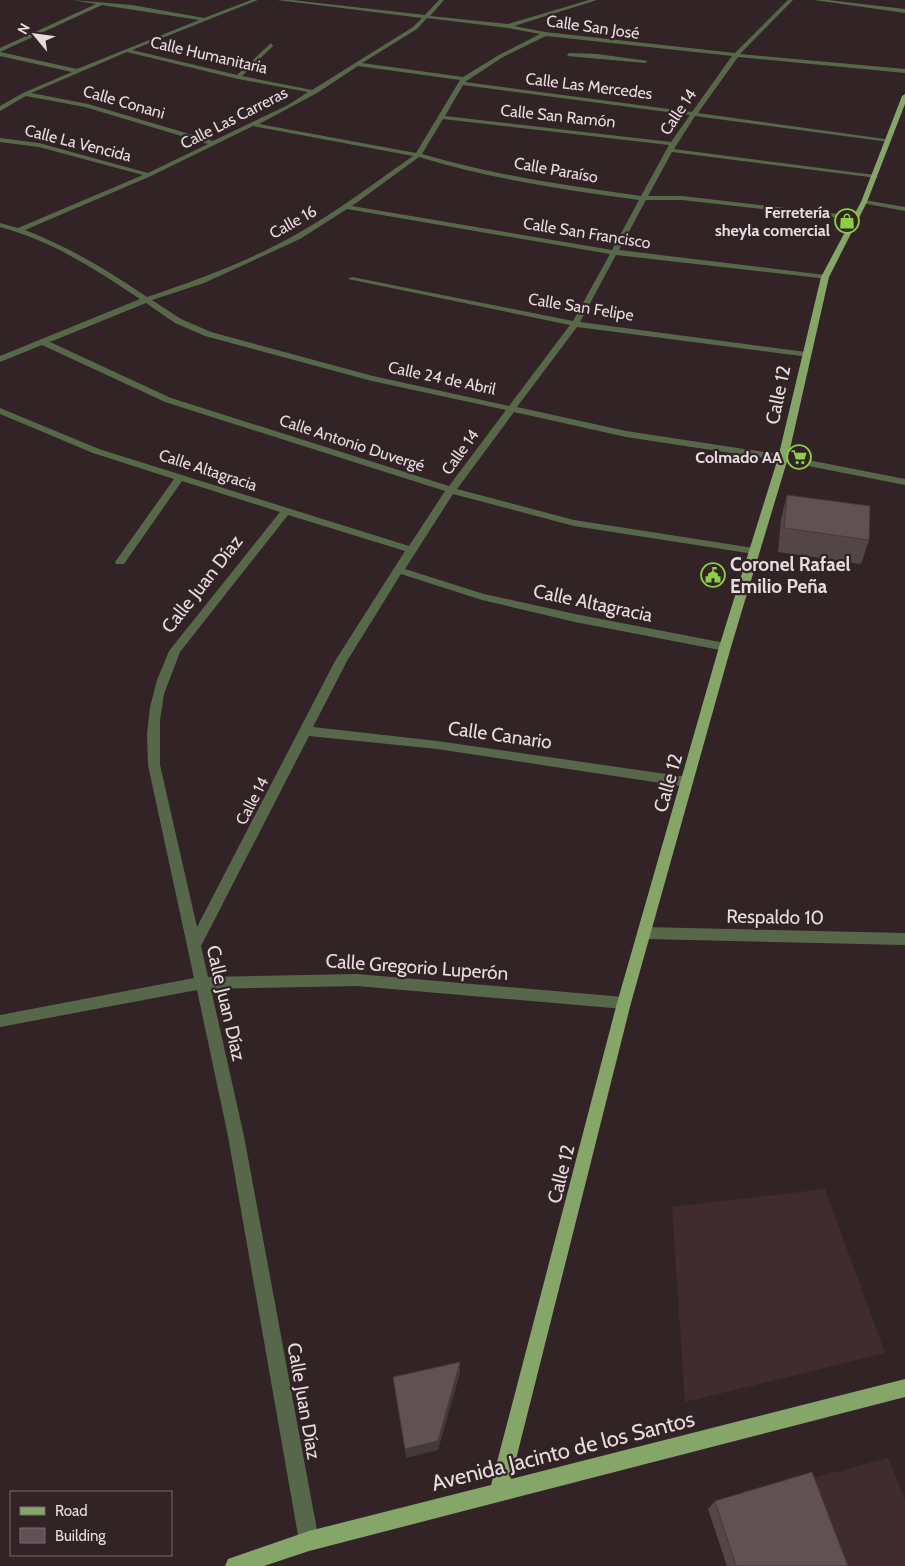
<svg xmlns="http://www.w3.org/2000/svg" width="905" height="1566" font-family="Cabin,sans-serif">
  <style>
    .built { fill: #402c30 }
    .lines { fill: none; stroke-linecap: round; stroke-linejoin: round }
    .minor { fill: #57674a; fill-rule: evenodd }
    .major { fill: #86a569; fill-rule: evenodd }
    .wall { fill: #544648 }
    .shaded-wall { fill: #45393b }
    .building { fill: #625154; stroke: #45393b }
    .labels { text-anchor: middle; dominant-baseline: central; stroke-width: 4.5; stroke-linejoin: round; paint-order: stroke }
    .far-street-label { font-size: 16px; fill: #e7dcde; stroke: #322326 }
    .far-poi-label { font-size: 16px; font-weight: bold; fill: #e7dcde; stroke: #322326; text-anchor: end }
    .street-label { font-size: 19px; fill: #e7dcde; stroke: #322326 }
    .poi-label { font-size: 19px; font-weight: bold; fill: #e7dcde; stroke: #322326; text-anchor: start }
    .near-street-label { font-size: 22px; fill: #e7dcde; stroke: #322326 }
  </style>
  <rect width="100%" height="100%" fill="#322326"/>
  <!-- built -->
  <path class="built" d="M825,1189L885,1353L685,1402L672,1207Z
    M888,1458L905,1500V1566H835L803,1481Z"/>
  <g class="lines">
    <!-- minor -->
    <path class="minor" d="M72,0L132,5L204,18L251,0H258L132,50L237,75L271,43L273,46L242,76L312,90L413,27L422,18L277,0H292L425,15L439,0H444L430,16L508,24L589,0H597L514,26L545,32L735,53L788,0H793L740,54L905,69V73L738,57L698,113L892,140L889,142L695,116L674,149L875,175L878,177L877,178L672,152L648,196H682L856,216H859V220L682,200H646L619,250L825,275H828V279L616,255L580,322L806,352L809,353V357L577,327L517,407L626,431L783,455L905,479V485L783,461L626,437L514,412L457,489L574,520L754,548L759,551L754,554L574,526L453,494L405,569L484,594L575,614L725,643L729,644L731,647L729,650L725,651L575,622L482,600L401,574L347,661L313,727L437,741L687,777L691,779L693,782L691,785L687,787L437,749L309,736L201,946L208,977L357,974L624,997L629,999L631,1003L629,1007L624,1009L357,986L211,989L244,1136L319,1541L316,1548L309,1551L302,1548L299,1541L228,1136L197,990L0,1027V1015L194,978L148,765L147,734L150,707L157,680L169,651L280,512L182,481L124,564H116L115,562L174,479L93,453L0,414V408L99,449L409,546L445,491L165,402L42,345L0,362V356L140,299C96,270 53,241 0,227V223L18,228L143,175L39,147L0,142V138L39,143L148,173L208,144L85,107L26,96L0,111V106L23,93L72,72L0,56V52L77,69L199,20L102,5L0,52V48L96,4ZM427,18L508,28L540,34L499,55L463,77L362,63L417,29ZM546,36L732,56L692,112L465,82L503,57ZM127,52L238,79L308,92L288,105L213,141L88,104L31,93ZM358,66L460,80L416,153L259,124L317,93ZM463,85L690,115L671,142L445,116ZM443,119L669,145L641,196C568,186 493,175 422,154ZM253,126L413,156C374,183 337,212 295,235C249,261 197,280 147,297C107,270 71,248 25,230L151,176ZM419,157C490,179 566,190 639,200L612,250L352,206ZM347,209L610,254L573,321L352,277L348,279L570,325L509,406L373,376L211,332L181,319L152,300L204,283L300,239ZM146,303L175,323L205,336L372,381L506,410L449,486L171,398L50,342ZM288,515L405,551L335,661L197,927L160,765V720L164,694L180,652Z
      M814,0H828L905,9V13Z
      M569,53L597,54L648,61L645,63L567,56Z
      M864,200L905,207V211L862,203V201Z
      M645,927L905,933V945L645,939L640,937L638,933L640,929Z"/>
    <!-- major -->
    <path class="major" d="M905,94V104L867,202L829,277L788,458L731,647L631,1003L511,1479L905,1379V1397L309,1551L264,1566H225L228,1559L309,1531L491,1485L617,1003L719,647L778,458L821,277L861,202L902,96Z"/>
  </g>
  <!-- wall -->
  <path class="wall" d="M787,495L869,540L861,564L778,552L781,519Z
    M715,1501L848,1566H727L708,1509Z"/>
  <!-- shaded-wall -->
  <path class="shaded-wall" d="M460,1362V1373L438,1450L406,1458L405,1449Z"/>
  <!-- building -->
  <path class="building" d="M787,495L870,506L869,540L784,528Z
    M460,1362L438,1441L405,1449L393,1377Z
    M812,1472L848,1566H736L715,1501Z"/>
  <!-- icons -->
  <defs>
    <g id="shop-ring" transform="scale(1.25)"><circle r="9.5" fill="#322326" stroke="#8ece43" stroke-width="1.5"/><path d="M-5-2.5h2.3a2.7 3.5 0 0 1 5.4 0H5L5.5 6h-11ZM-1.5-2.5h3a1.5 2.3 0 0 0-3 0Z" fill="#8ece43"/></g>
    <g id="supermarket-ring" transform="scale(1.25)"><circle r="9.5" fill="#322326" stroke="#8ece43" stroke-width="1.5"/><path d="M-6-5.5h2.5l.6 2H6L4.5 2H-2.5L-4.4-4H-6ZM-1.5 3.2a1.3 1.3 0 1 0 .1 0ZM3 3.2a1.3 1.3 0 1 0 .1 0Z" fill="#8ece43"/></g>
    <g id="civic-ring" transform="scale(1.25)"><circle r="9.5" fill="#322326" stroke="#8ece43" stroke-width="1.5"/><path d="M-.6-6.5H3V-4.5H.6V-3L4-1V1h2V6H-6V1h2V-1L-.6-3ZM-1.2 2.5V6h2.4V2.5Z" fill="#8ece43"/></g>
  </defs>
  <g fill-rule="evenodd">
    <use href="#shop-ring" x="847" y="221"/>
    <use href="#supermarket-ring" x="799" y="457"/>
    <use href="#civic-ring" x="713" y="575"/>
  </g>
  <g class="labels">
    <!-- far-street labels -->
    <g class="far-street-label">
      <text transform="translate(593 27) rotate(8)">Calle San José</text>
      <text transform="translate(209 55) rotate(13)">Calle Humanitaria</text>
      <text transform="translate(589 86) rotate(7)">Calle Las Mercedes</text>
      <text transform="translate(124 102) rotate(16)">Calle Conani</text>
      <text transform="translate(678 112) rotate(-56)">Calle 14</text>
      <text transform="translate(558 116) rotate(6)">Calle San Ramón</text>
      <text transform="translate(234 118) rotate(-27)">Calle Las Carreras</text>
      <text transform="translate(78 143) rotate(14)">Calle La Vencida</text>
      <text transform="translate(556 170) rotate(10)">Calle Paraíso</text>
      <text transform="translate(293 222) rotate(-29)">Calle 16</text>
      <text transform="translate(587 233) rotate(9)">Calle San Francisco</text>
      <text transform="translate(581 307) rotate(9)">Calle San Felipe</text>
      <text transform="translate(442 378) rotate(12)">Calle 24 de Abril</text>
      <text transform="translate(352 443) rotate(18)">Calle Antonio Duvergé</text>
      <text transform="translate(460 452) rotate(-54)">Calle 14</text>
      <text transform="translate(208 470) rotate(18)">Calle Altagracia</text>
      <text transform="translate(252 801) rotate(-62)">Calle 14</text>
    </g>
    <!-- far-poi labels -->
    <g class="far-poi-label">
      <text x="830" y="212">Ferretería<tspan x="830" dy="18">sheyla comercial</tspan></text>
      <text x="782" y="457">Colmado AA</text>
    </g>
    <!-- street labels -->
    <g class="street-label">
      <text transform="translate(778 395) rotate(-78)">Calle 12</text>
      <text transform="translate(202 584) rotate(-52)">Calle Juan Díaz</text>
      <text transform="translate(593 603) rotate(12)">Calle Altagracia</text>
      <text transform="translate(500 735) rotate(8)">Calle Canario</text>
      <text transform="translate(668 783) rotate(-74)">Calle 12</text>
      <text transform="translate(775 917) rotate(1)">Respaldo 10</text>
      <text transform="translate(417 967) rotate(4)">Calle Gregorio Luperón</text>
      <text transform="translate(226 1003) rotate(77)">Calle Juan Díaz</text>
      <text transform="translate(561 1174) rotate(-76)">Calle 12</text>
      <text transform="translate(304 1401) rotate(80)">Calle Juan Díaz</text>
    </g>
    <!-- poi labels -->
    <g class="poi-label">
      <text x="730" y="564">Coronel Rafael<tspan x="730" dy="22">Emilio Peña</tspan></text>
    </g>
    <!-- near-street labels -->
    <g class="near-street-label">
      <text transform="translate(563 1451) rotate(-14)">Avenida Jacinto de los Santos</text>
    </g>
  </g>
  <!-- legend -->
  <rect x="10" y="1491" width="162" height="65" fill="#322326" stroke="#7a6d70"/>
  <rect x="20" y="1507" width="25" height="8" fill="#86a569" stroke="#7a6d70"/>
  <text x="55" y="1516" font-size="15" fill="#e7dcde">Road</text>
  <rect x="20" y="1528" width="25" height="15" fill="#625154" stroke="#7a6d70"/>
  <text x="55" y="1541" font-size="15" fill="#e7dcde">Building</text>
  <!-- north arrow -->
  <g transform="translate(35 35) rotate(299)" stroke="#322326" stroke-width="4" paint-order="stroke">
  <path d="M0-4L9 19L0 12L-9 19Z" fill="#e7dcde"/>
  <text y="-8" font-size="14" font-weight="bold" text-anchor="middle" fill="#e7dcde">N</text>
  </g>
</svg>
